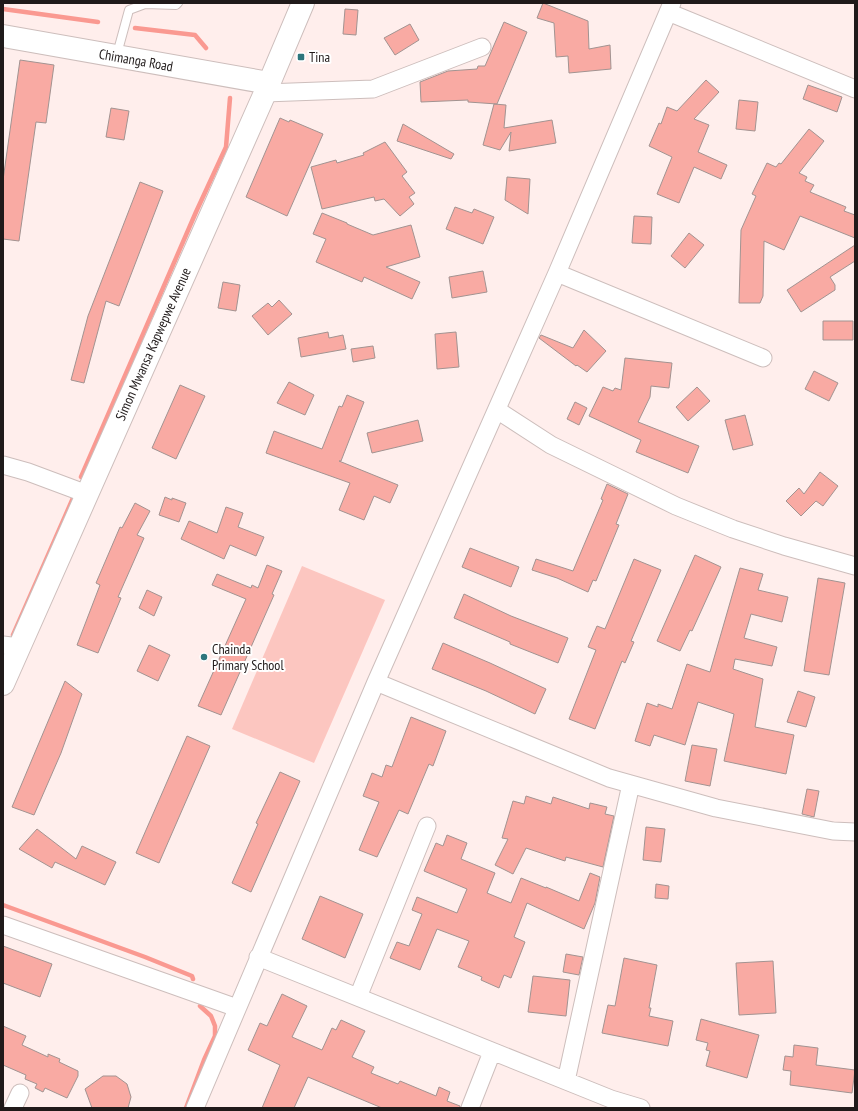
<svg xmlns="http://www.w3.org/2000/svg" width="858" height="1111" font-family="'PT Sans Narrow',sans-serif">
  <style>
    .green { fill: #fcc6c0 }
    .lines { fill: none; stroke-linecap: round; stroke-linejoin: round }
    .stream { stroke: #fa9991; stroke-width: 4.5 }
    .building { fill: #f9aaa3; stroke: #a29391 }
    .lane-casing { stroke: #cdbebc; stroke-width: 10 }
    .street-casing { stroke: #cdbebc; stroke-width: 19 }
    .secondary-casing { stroke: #cdbebc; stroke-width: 24 }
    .lane { stroke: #fff; stroke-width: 8 }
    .street { stroke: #fff; stroke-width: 17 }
    .secondary { stroke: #fff; stroke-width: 22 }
    .poi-dot { fill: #2d767d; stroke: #fff; stroke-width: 1.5 }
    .labels { text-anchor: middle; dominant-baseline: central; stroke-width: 4; stroke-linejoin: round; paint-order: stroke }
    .poi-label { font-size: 14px; fill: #201a1a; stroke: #fff; text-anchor: start }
    .street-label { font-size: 14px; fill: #201a1a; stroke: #fff }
  </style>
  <rect width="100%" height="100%" fill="#ffeeec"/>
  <!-- green -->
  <path class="green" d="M302,566L385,600L314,763L232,729Z"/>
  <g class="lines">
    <!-- stream -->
    <path class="stream" d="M3,9L98,22
      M135,28L195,35L206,48
      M81,477L196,212L226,147L230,98
      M13,635L73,498
      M3,905L145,957L192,976L193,979
      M186,1108L204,1060L215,1036V1026L211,1016L200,1006"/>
  </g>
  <!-- building -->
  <path class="building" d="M543,3L588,21L589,49L610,45L611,69L569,73L568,56L556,57L554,23L537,18Z
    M345,9L358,10L356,35L343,34Z
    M504,22L527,32L497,104L468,102V100L421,102L420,82L448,71L477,69L478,66H485Z
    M410,24L419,40L395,55L384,38Z
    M20,60L54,65L46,123L36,122L19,241L3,239V180Z
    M706,80L719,92L694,119L709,125L698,152L727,165L721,179L694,167L679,203L657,194L672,157L649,146L659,123L661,124L667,107L677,111Z
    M808,85L842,97L837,112L803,99Z
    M739,100L758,102L755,131L736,129Z
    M494,104L506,105L504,128L552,120L556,143L509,151L511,132L500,150L483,145Z
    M111,108L129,111L124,140L106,137Z
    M280,118L289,122L290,120L323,134L287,216L246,197Z
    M403,124L454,154L451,159L397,141Z
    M809,129L824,141L799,173L807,177L805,181L814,185L810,192L846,207L844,211L855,215V238L800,216L784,250L764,241L763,296L760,303H739L741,230L756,196L752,194L767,163L776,167L779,163L781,164Z
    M385,142L407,172L402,176L415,193L409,197L414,204L400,216L384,199L375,201L374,197L322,209L311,167L336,160L337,163L364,155L363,153Z
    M507,177L530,179L528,214L505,200Z
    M140,182L163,191L119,306L106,301L84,383L71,380L88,316Z
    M455,207L472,213L474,209L494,217L483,244L446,229Z
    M322,213L347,223V224L373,235L411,225L420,257L386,267L420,282L412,299L364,277L362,282L316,262L326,239L313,234Z
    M634,216L652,217L651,244L632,243Z
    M689,233L704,245L685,268L671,256Z
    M855,245V261L830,277L835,285V290L801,312L787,290Z
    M483,271L487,292L452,298L449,277Z
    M223,282L240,285L236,311L218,308Z
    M279,300L292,314L268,335L252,316L268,303L272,307Z
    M823,321H853V340H823Z
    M584,330L606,351L587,372L577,365L576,366L539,338L541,335L573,348Z
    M328,332L329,338L343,335L346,349L301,357L298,338Z
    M456,332L459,367L437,369L435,334Z
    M373,346L375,358L353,362L351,349Z
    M625,358L672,363L669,388L651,386L650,397L638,422L699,446L688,473L636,452L641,440L589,416L603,387L613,391L615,388L621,390Z
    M814,371L838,383L829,401L805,389Z
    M289,382L314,395L305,415L277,403Z
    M180,385L205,396L176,459L152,448Z
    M697,387L710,401L688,421L676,407Z
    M347,395L364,402L341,461H339L398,485L390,503L374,496L364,520L339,510L350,483L266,453L274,431L322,449L339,406L342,407Z
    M575,402L587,408L579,425L567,419Z
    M745,415L753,445L733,450L725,420Z
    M418,420L423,441L372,453L367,433Z
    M820,472L838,486L823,506L816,501L801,516L786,501L799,488L804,494Z
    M607,484L628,494L616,524L619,525L596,581L593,580L588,592L557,578L532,570L536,559L573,571L603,500L601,499Z
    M165,497L172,500V498L186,503L179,522L159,515Z
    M135,503L150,511L137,535L144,538L118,597L121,598L98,653L77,645L100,585L96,583L120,527L122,528Z
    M226,507L243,513L238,527L264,537L256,556L230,545L224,559L181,539L189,521L217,533Z
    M470,548L519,567L511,587L462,567Z
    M695,555L721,567L692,631L690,630L680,651L657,641Z
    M634,559L661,570L631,641L634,642L625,663L622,661L595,729L569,719L596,650L588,647L597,626L605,629Z
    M267,565L282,571L272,594L274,595L221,715L198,706L246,599L212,585L217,574L251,588L252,585L258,588Z
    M740,568L763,574L758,590L788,597L782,622L751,614L744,638L777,647L772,666L735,659L733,669L763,679L755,727L794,735L786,774L724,761L734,714L698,702L685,745L654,735L650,746L635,741L647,703L658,707V704L672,709L687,664L710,672Z
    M818,578L845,583L829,675L804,671Z
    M147,590L162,597L154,616L139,608Z
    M464,594L511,616L568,638L558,663L510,644V642L454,618Z
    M443,643L490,663L546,689L535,714L486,691L432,669Z
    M149,645L170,655L158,681L137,671Z
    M65,681L82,694L61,753L34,815L12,807Z
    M798,691L815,697L806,727L787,722Z
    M411,717L446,731L433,766L429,764L408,814L399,810L377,857L359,850L379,802L363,796L372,773L382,777L386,765L392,767Z
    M187,736L210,746L159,863L136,853Z
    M692,745L717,749L710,786L685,781Z
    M280,772L300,781L251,892L232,883L258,824L256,823Z
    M807,789L819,791L814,817L802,814Z
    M526,796L551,804L553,797L589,809L590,803L607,807L605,814L614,816L603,867L566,857L565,861L526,848L513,874L495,865L508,839L502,838L513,801L524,804Z
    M646,827L665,829L661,862L643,860Z
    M37,829L76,859L82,846L116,862L105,885L55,862L52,868L19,849Z
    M447,835L467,843L461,859L495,873L487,893L511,903L521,878L546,888V887L579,901L590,873L600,877L595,903L584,929L527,903L514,937L525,942L511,978L504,975L499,988L481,980L482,977L458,967L469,941L437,929L420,970L390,958L397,942L409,946L422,914L412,910L417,897L457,913L467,889L424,871L436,843L443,846Z
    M656,884L669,886L668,899L655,898Z
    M320,896L363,914L345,958L302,939Z
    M3,946L52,964L40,997L3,983Z
    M566,954L583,957L579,975L563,972Z
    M624,958L657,965L649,1008H651L649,1016L673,1021L668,1046L602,1033L608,1005L615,1006Z
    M773,961L776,1013L739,1015L736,963Z
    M533,976L570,980L566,1016L528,1012Z
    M282,994L307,1006L292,1037L322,1050L332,1028L336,1030L341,1020L365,1031L352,1057L374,1067L371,1073L398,1084L400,1081L436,1096L439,1087L450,1092L447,1101L460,1106V1108H382L308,1077L294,1108H262L280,1065L248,1050L260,1023L267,1026Z
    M701,1019L759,1035L747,1078L706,1066L710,1051L706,1050L708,1043L696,1040Z
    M3,1026L26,1036L22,1045L48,1057V1054L60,1059L59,1062L78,1071V1076L67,1098L45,1088L43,1092L35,1088L37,1084L25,1079L26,1075L3,1065Z
    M794,1045L818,1048L816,1065L855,1070L852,1093L790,1085L791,1071L783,1070L785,1056L793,1057Z
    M103,1076H116L127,1084L131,1097L128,1108H92L85,1089Z"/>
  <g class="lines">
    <!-- lane casing -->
    <g class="lane-casing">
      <path id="lane" d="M117,54L129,10L145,4L176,5L178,3"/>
    </g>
    <!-- street casing -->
    <g class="street-casing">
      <path id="street" d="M668,12L855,89
        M265,93L373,89L482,47
        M557,273L763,358
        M497,410L551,445L676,506L733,529L784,546L855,566
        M3,465L28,472L87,494
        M3,645L19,647
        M376,682L609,778L716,808L833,831L855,832
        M3,925L237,1008
        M258,957L611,1099L641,1108
        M358,997L427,826
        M566,1081L631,784
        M13,1108L20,1093
        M195,1108L376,682L557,273L672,3
        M470,1108L492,1052"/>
    </g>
    <!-- secondary casing -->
    <g class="secondary-casing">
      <path id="secondary" d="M3,36L269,83
        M3,684L265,93L303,3"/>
    </g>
    <!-- lane -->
    <use href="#lane" class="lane"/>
    <!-- street -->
    <use href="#street" class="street"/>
    <!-- secondary -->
    <use href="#secondary" class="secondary"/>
  </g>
  <!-- markers -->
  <g class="poi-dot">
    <rect x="297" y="53" width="8" height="8" rx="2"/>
    <circle cx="204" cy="657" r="4"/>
  </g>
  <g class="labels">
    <!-- poi labels -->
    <g class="poi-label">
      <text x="309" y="57">Tina</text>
      <text x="212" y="649">Chainda<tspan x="212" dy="16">Primary School</tspan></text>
    </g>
    <!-- street labels -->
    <g class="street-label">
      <text transform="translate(136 60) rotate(10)">Chimanga Road</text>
      <text transform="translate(153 344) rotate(-66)">Simon Mwansa Kapwepwe Avenue</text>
    </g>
  </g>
  <!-- border -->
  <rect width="858" height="1111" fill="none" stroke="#201a1a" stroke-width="8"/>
</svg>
